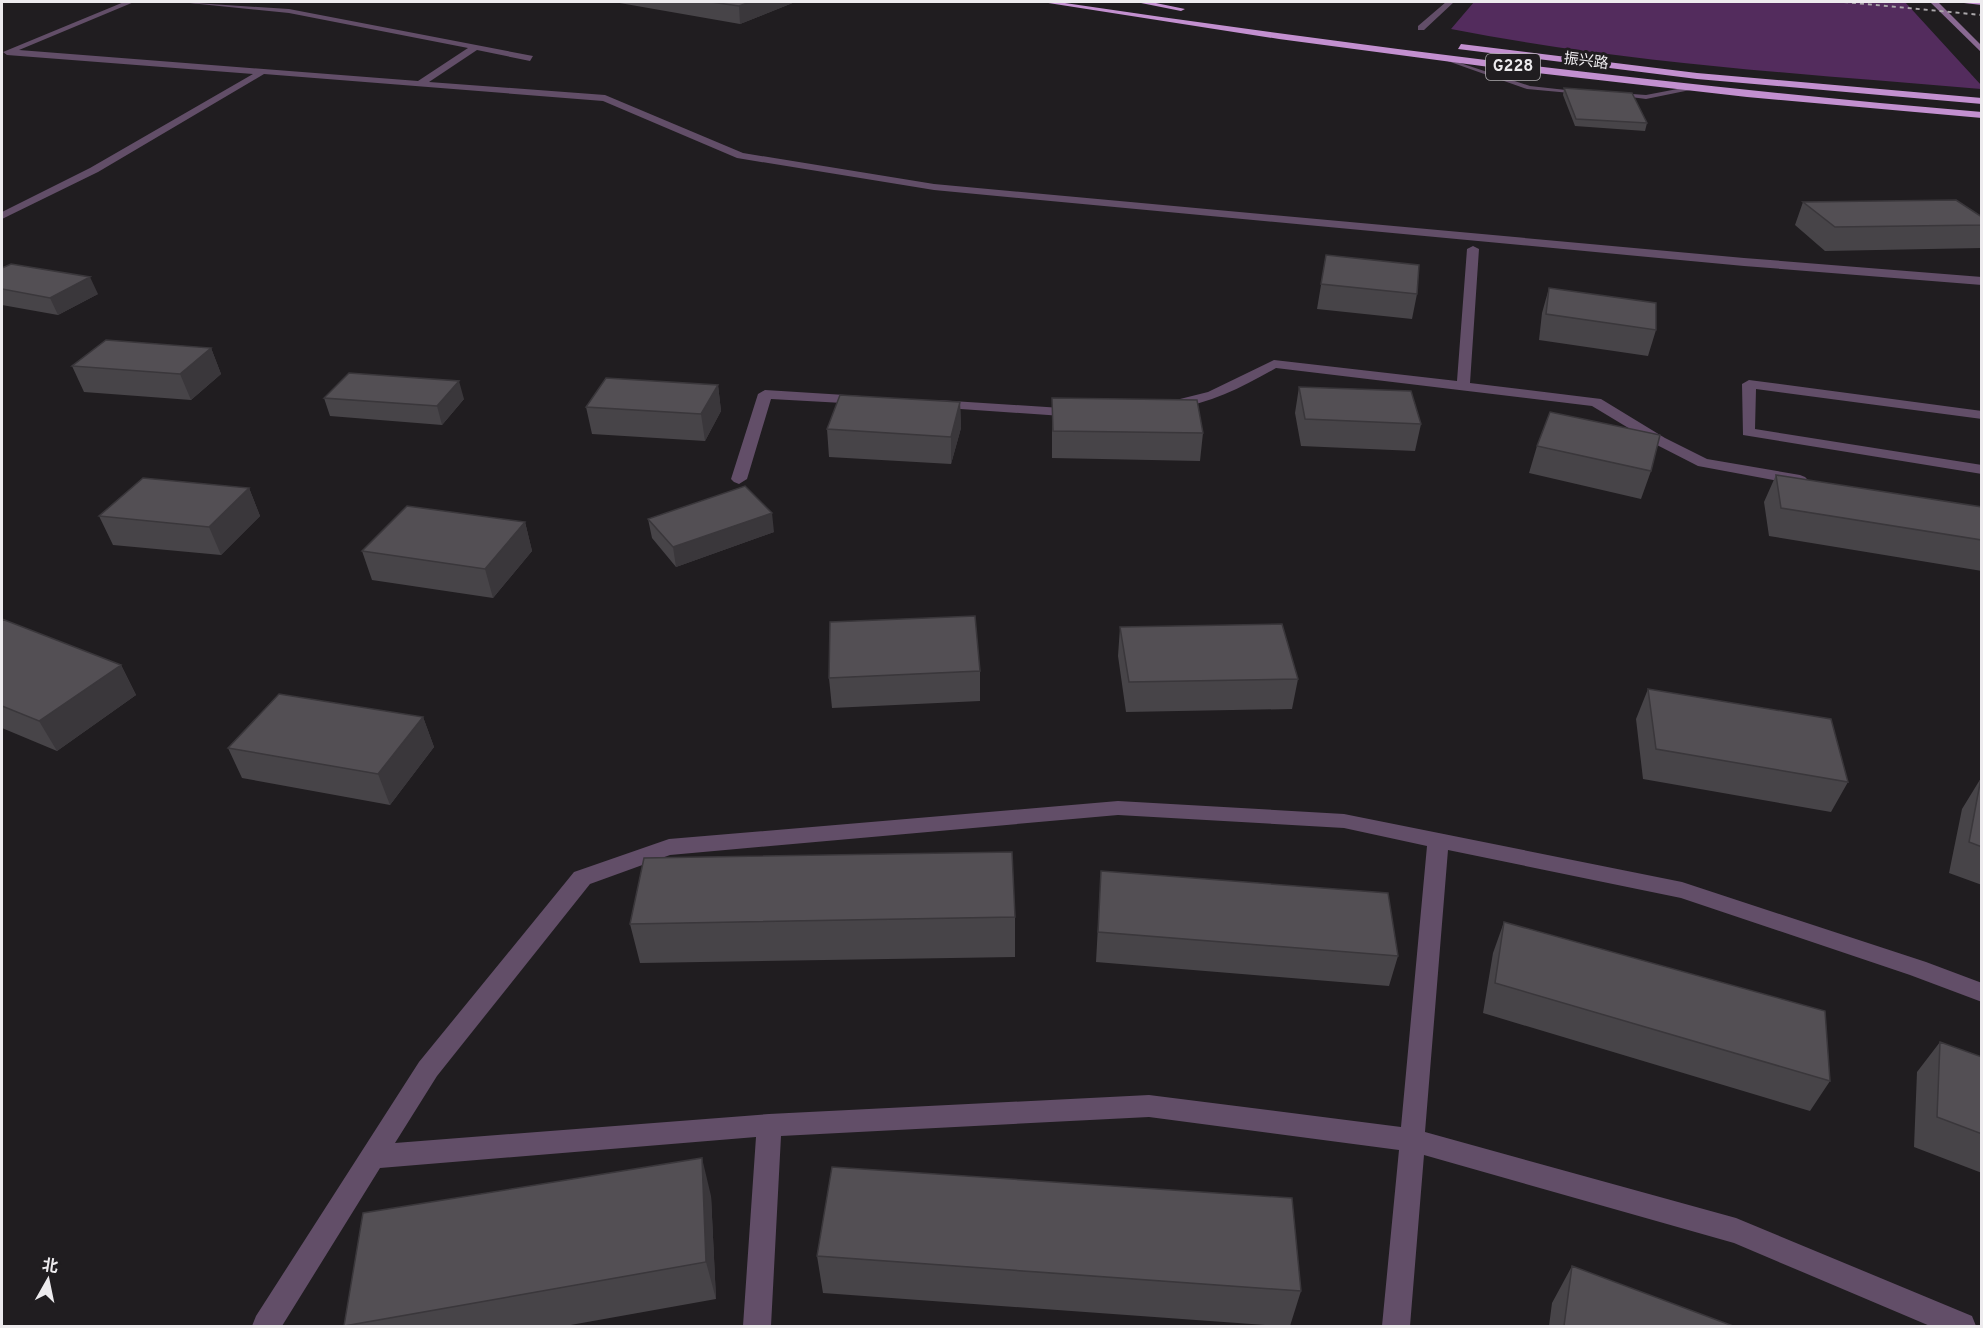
<svg xmlns="http://www.w3.org/2000/svg" width="1983" height="1328" font-family="Overpass,'Noto Sans SC',sans-serif">
  <style>
    .green { fill: #532c5d }
    .lines { fill: none; stroke-linecap: round; stroke-linejoin: round }
    .lane { fill: #624e68; fill-rule: evenodd }
    .street { fill: #624e68; fill-rule: evenodd }
    .secondary { fill: #896992; fill-rule: evenodd }
    .highway { fill: #c390d0; fill-rule: evenodd }
    .rail { stroke: #aba8ab; stroke-width: 2; stroke-dasharray: 4 4; stroke-linecap: butt }
    .wall { fill: #474448 }
    .shaded-wall { fill: #3a373b }
    .building { fill: #534f54; stroke: #3a373b; stroke-width: 1.5 }
    .labels { text-anchor: middle; dominant-baseline: central; stroke-width: 6; stroke-linejoin: round; paint-order: stroke }
    .far-street-label { font-size: 15px; fill: #edebee; stroke: #201d20 }
    .shield { fill: #201d20; stroke: #b0adb0; stroke-width: 1.5 }
    .shield-label { font-size: 16px; font-weight: bold; fill: #edebee }
  </style>
  <rect width="100%" height="100%" fill="#201d20"/>
  <!-- green -->
  <path class="green" d="M1474,2H1905L1981,85V89C1804,74 1626,63 1451,29Z"/>
  <g class="lines">
    <!-- lane -->
    <path class="lane" d="M1439,56L1530,86L1584,92L1581,94L1527,89L1439,58Z
      M1693,86L1695,89L1646,99L1615,95L1618,93L1646,95Z"/>
    <!-- street -->
    <path class="street" d="M124,2H134L19,50L418,81L468,48L289,13L180,2L289,9L533,56L530,61L477,50L429,82L605,95L743,153L934,184L1744,258L1982,277V285L1744,266L934,190L737,158L603,101L264,74L98,172L2,219V212L90,168L253,74L7,55L3,52Z
      M1446,2H1454L1424,30H1418V26Z
      M1473,246L1479,249L1470,383L1601,399L1665,438L1707,459L1800,475L1805,477L1808,480L1805,483L1800,485L1698,466L1655,444L1592,406L1276,368C1243,387 1211,403 1173,409L1166,405L1168,402L1208,392L1274,360L1457,381L1467,249Z
      M1749,380L1982,411V419L1756,389L1755,429L1982,465V474L1743,435L1742,384Z
      M765,390L861,396L868,400L861,404L771,399L747,479L739,484L734,482L731,479L758,394Z
      M937,400L1077,409L1084,413L1077,417L932,407V401Z
      M1118,801L1344,814L1682,882L1926,962L1982,983V1002L1910,975L1681,898L1448,850L1425,1132L1736,1218L1972,1316L1976,1326H1930L1734,1243L1424,1155L1410,1326H1382L1399,1150L1149,1117L781,1136L771,1326H743L756,1137L380,1168L282,1326H252L256,1316L419,1062L574,872L669,839ZM1118,815L1344,828L1427,846L1401,1127L1149,1095L769,1114L395,1143L437,1076L590,884L670,855Z"/>
    <!-- secondary -->
    <path class="secondary" d="M1930,2H1938L1982,46V53Z"/>
    <!-- highway -->
    <path class="highway" d="M1042,2H1058C1365,47 1672,86 1982,112V118L1747,97L1512,70L1279,39Z
      M1136,2H1151L1185,9L1181,11Z
      M1955,2H1982V5Z
      M1461,44L1697,73L1982,98V104L1697,79L1458,49Z"/>
    <!-- rail -->
    <path class="rail" d="M1844,2L1982,15"/>
  </g>
  <!-- wall -->
  <path class="wall" d="M614,2H795L740,24Z
    M1564,88L1647,123L1645,131L1575,126L1563,95Z
    M1803,202L1982,217V248L1825,251L1795,225Z
    M1326,255L1417,294L1412,319L1317,309Z
    M2,268L98,294L58,315L2,305Z
    M1549,288L1656,330L1648,356L1539,340L1542,313Z
    M211,348L221,374L191,400L84,392L72,366Z
    M718,385L721,411L705,441L592,434L586,407Z
    M1299,387L1421,424L1415,451L1301,446L1295,413Z
    M324,398L464,399L442,425L330,416Z
    M1052,398L1203,433L1200,461L1052,458Z
    M960,402L961,428L951,464L829,457L827,429Z
    M1537,446L1651,471L1641,499L1529,473Z
    M1776,475L1982,507V571L1769,536L1764,502Z
    M249,488L260,516L221,555L113,545L99,516Z
    M648,519L774,532L676,567L652,538Z
    M525,522L532,551L493,598L372,580L362,551Z
    M2,619L121,665L136,695L57,751L2,728Z
    M1120,627L1298,679L1292,709L1126,712L1118,656Z
    M980,671V701L832,708L829,678Z
    M1648,689L1848,782L1831,812L1643,779L1636,719Z
    M423,717L434,747L390,805L242,778L228,748Z
    M1981,778L1982,779V885L1949,873L1962,809Z
    M1101,871L1398,956L1389,986L1096,962Z
    M1015,917V957L640,963L630,924Z
    M1504,922L1830,1081L1810,1111L1483,1013L1493,953Z
    M1940,1042L1982,1057V1173L1914,1147L1917,1072Z
    M711,1196L716,1299L565,1326H344Z
    M817,1256L1301,1291L1290,1326H1278L823,1293Z
    M1572,1266L1733,1326H1549L1552,1303Z"/>
  <!-- shaded-wall -->
  <path class="shaded-wall" d="M750,2H795L740,24L739,6Z
    M90,277L98,294L58,315L50,298Z
    M211,348L221,374L191,400L180,374Z
    M459,381L464,399L442,425L437,406Z
    M718,385L721,411L705,441L701,414Z
    M960,402L961,428L951,464V437Z
    M249,488L260,516L221,555L209,527Z
    M772,513L774,532L676,567L673,547Z
    M525,522L532,551L493,598L485,569Z
    M121,665L136,695L57,751L39,721Z
    M423,717L434,747L390,805L378,774Z
    M702,1158L711,1196L716,1299L706,1262Z"/>
  <!-- building -->
  <path class="building" d="M711,2H750L739,6Z
    M1564,88L1632,93L1647,123L1576,119Z
    M1956,200L1982,217V225L1835,227L1803,202Z
    M1326,255L1419,265L1417,294L1321,284Z
    M11,264L90,277L50,298L2,289V268Z
    M1549,288L1656,303V330L1546,314Z
    M106,340L211,348L180,374L72,366Z
    M349,373L459,381L437,406L324,398Z
    M606,378L718,385L701,414L586,407Z
    M1299,387L1411,391L1421,424L1305,419Z
    M840,395L960,402L951,437L827,429Z
    M1052,398L1197,400L1203,433L1053,431Z
    M1550,412L1660,435L1651,471L1537,446Z
    M1776,475L1982,507V540L1781,508Z
    M143,478L249,488L209,527L99,516Z
    M745,486L772,513L673,547L648,519Z
    M407,506L525,522L485,569L362,551Z
    M975,616L980,671L829,678L830,622Z
    M2,619L121,665L39,721L2,706Z
    M1282,624L1298,679L1129,682L1120,627Z
    M1648,689L1831,719L1848,782L1656,749Z
    M279,694L423,717L378,774L228,748Z
    M1981,778L1982,779V847L1969,842Z
    M1012,852L1015,917L630,924L644,858Z
    M1101,871L1388,893L1398,956L1098,932Z
    M1504,922L1825,1011L1830,1081L1495,983Z
    M1940,1042L1982,1057V1134L1937,1117Z
    M702,1158L706,1262L344,1326L363,1213Z
    M832,1167L1292,1198L1301,1291L817,1256Z
    M1572,1266L1733,1326H1564Z"/>
  <g class="labels">
    <!-- far-street labels -->
    <g class="far-street-label">
      <text transform="translate(1586 62) rotate(7)">振兴路</text>
    </g>
    <!-- shield labels -->
    <rect class="shield" x="1486" y="54" width="54" height="26" rx="4.5"/>
    <g class="shield-label">
      <text x="1513" y="67">G228</text>
    </g>
  </g>
  <!-- border -->
  <rect width="1983" height="1328" fill="none" stroke="#edebee" stroke-width="6"/>
  <!-- north arrow -->
  <g transform="translate(48 1280) rotate(9)" stroke="#201d20" stroke-width="4.5" paint-order="stroke">
  <path d="M0-4.5L10 22L0 15L-10 22Z" fill="#edebee"/>
  <text y="-9" font-size="16" font-weight="bold" text-anchor="middle" fill="#edebee">北</text>
  </g>
</svg>
